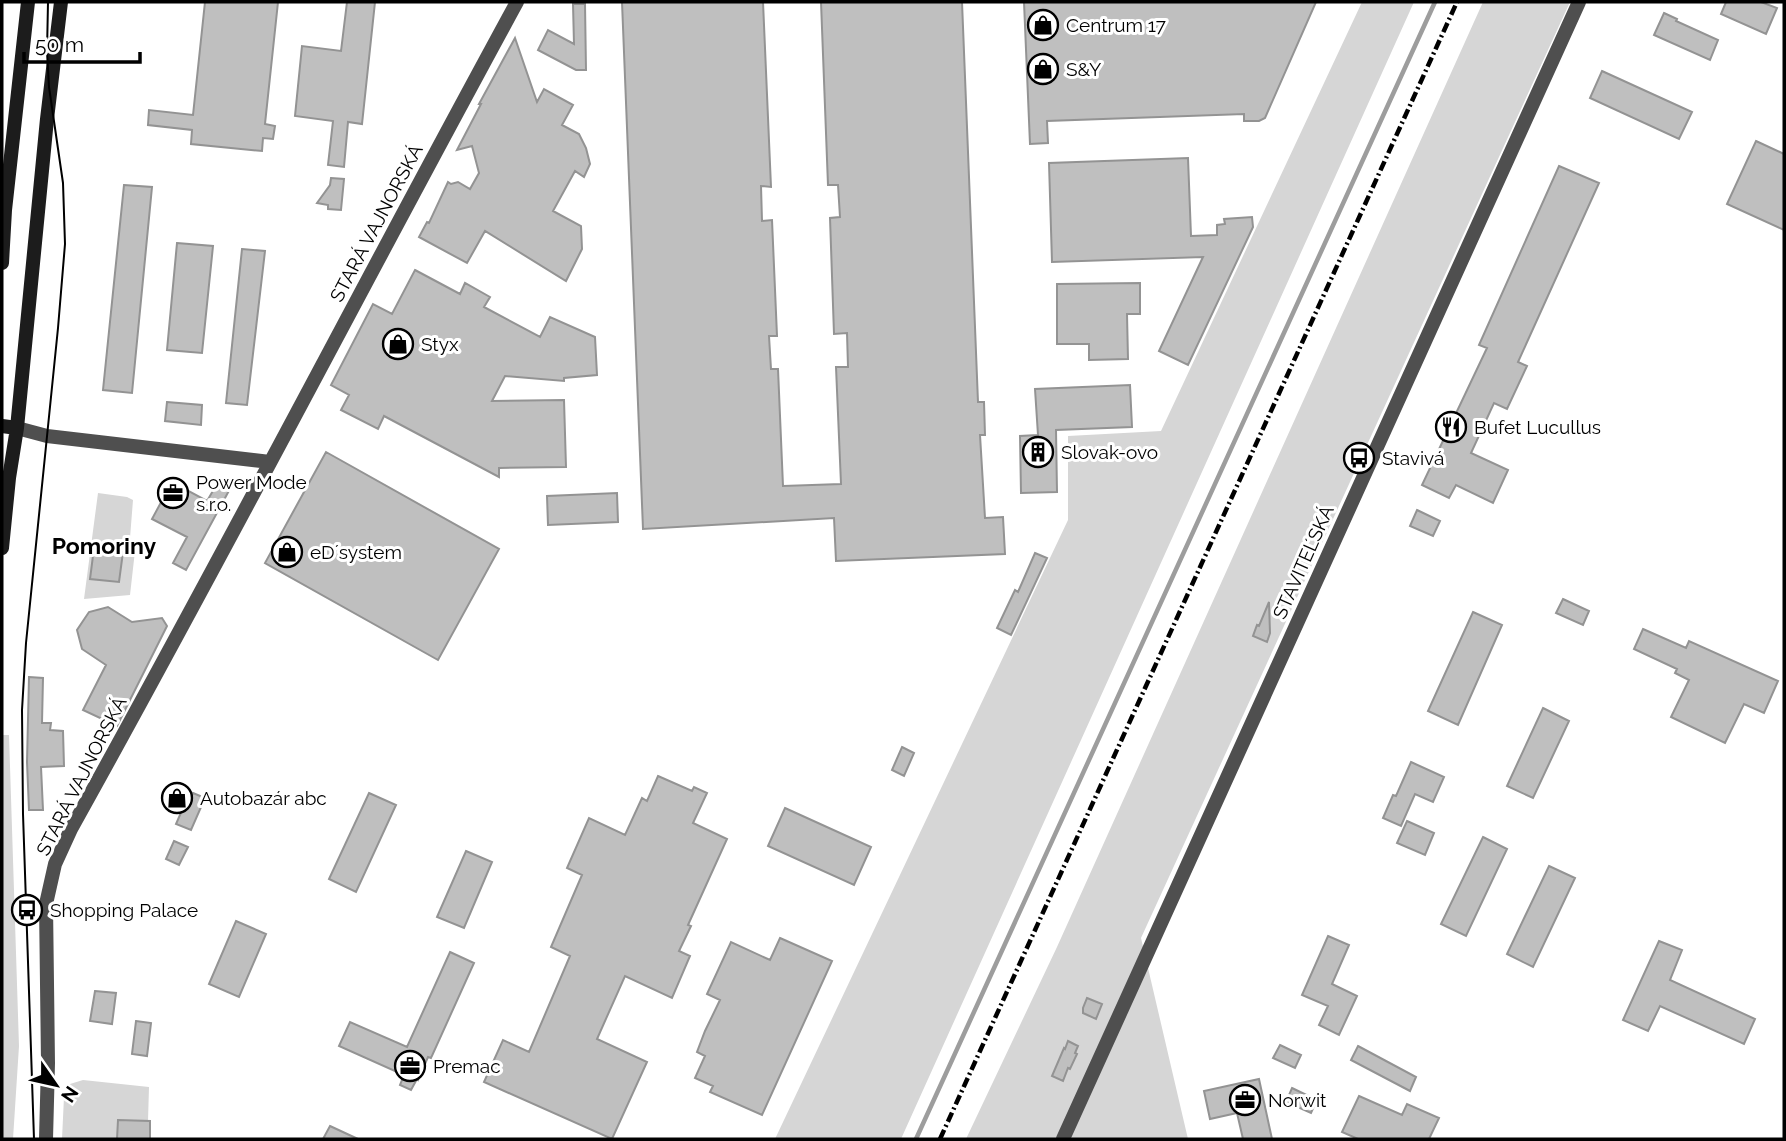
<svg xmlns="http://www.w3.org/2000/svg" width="1786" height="1141" font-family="Raleway,sans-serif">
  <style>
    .green { fill: #d6d6d6 }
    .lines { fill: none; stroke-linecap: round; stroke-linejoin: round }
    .stream { stroke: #9d9d9d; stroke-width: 4.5 }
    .building { fill: #bfbfbf; stroke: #939393; stroke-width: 2 }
    .street { stroke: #4f4f4f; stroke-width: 14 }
    .secondary { stroke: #1c1c1c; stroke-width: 14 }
    .tram { stroke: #000; stroke-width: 2 }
    .rail { stroke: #000; stroke-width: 4.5; stroke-dasharray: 10 3.5 2 3.5; stroke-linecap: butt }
    .labels { text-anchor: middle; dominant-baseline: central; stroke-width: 6; stroke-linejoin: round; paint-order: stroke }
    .poi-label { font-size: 19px; fill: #000; stroke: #fff; text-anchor: start }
    .street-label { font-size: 19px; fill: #000; stroke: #fff }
    .quarter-label { font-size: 23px; font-weight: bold; fill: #000; stroke: #fff }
  </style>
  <rect width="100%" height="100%" fill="#fff"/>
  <!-- green -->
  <path class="green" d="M1362,2H1414L901,1139H775L1068,520V436L1161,431Z
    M1483,2H1570L1141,938L1188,1139H966L1057,947Z
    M98,493L127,497L133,500L130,538L136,542L130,595L84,599Z
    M2,735H9L19,1046L13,1139H2Z
    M83,1080L149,1087L148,1121L118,1120L117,1139H62L64,1097L70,1084Z"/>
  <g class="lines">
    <!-- stream -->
    <path class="stream" d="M916,1139L1435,2"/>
  </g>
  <!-- building -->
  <path class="building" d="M205,2H278L265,124L275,126L273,139L263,138L262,151L191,144L192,130L148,125L149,110L193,115Z
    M347,2H375L362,124L348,122L344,167L328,165L333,121L295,116L302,46L341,51Z
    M622,2H763L771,187L761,186L762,221L772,220L777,336H769L771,369H778L783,486L841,484L836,367H848L847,333L834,334L830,218L840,217L838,185H828L821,2H962L978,402H984L985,435H980L985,518L1003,517L1005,554L836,561L834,518L643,529Z
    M1024,2H1316L1265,118L1259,121H1244V114L1047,121L1048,143L1030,144Z
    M1726,2H1761L1777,8L1766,34L1721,14Z
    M573,4H585L586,70H576L538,50L548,30L574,44Z
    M1664,13L1677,19L1676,21L1718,40L1710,60L1654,35Z
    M515,38L537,102L544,89L573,105L562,125L579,134L586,148L590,164L584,177L575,171L553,211L581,226L582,249L566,281L485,231L467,263L419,237L427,222L429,223L448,182L451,184L458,182L470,189L479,173L472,146L457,150L481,104H479Z
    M1602,71L1692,112L1679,139L1590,98Z
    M1756,141L1784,154V230L1727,204Z
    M1188,158L1191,236L1217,235V225L1225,224L1224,219L1252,217L1253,227L1188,365L1159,351L1203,257L1052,262L1049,163Z
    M1559,166L1599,183L1518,362L1527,366L1507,409L1494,403L1471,453L1508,470L1493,503L1456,485L1449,498L1422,485L1487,348L1479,345Z
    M331,178L344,179L341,210L328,209V205L317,203L330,185Z
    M124,185L152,187L132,393L103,390Z
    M177,243L213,246L202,353L167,350Z
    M242,249L265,251L247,405L226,403Z
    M415,270L460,294L465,283L490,297L484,307L540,337L550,317L595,337L597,375L564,378V381L505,376L492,401L564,400L566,467L499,468V477L384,416L378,429L341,410L349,395L331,385L373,304L392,314Z
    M1140,283V314H1127L1128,359L1089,360V344H1057V284Z
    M1130,385L1132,427L1056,430L1057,492L1021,493L1020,436L1038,435L1035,389Z
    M167,402L202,405L201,425L165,421Z
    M326,452L499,549L438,660L265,563Z
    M217,480L231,487L186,570L173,563L187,537L152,519L172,482L207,501L217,484Z
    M617,493L618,522L548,525L547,496Z
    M1417,510L1440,521L1433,536L1410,526Z
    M94,548L123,552L119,582L90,579Z
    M1035,553L1047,558L1011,635L997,628L1015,590L1018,592Z
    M1563,599L1589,611L1583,625L1556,613Z
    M1269,602L1270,633L1267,642L1253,636L1257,625L1259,626Z
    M108,607L132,622L162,618L167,626L117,726L83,710L106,665L82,649L77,630L89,612Z
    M1473,612L1502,625L1458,725L1428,711Z
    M1643,629L1686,648L1689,641L1778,681L1764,713L1744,704L1725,743L1671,717L1689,680L1675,673L1677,669L1634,649Z
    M29,677L43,678L42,723H51L50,730L63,731L64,766L41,767L43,810H29L27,762Z
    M1543,708L1569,721L1533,798L1507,786Z
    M902,747L914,753L904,776L892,770Z
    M1411,762L1444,777L1433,802L1415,794L1401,826L1383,818L1393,795L1396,796Z
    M658,776L692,791L694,787L707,793L693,823L727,839L688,925L691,926L679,951L690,956L672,998L625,976L597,1039L647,1062L612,1139L484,1082L503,1040L529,1052L570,956L551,947L582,875L567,868L589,818L625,835L642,798L647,801Z
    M193,793L205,798L191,830L176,824L187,799L190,800Z
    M369,793L396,805L356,892L329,879Z
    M785,808L871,847L854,885L768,846Z
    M1407,821L1434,833L1425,855L1397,843Z
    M1483,837L1507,849L1466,936L1441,924Z
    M174,841L188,847L179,865L166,859Z
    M466,851L492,862L464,928L437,917Z
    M1549,866L1575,878L1533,967L1507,954Z
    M236,921L266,934L239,997L209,984Z
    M1328,936L1349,945L1332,984L1357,996L1339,1035L1319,1025L1328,1006L1302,995Z
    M780,938L832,961L762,1115L710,1092L713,1086L695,1078L705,1056L697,1052L705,1031L720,1000L707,994L731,942L770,960Z
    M1659,941L1682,950L1670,980L1755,1019L1744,1044L1660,1006L1648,1031L1623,1020Z
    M450,952L474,963L431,1058L428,1057L418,1080L417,1079L411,1090L400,1085L404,1075L339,1046L350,1022L407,1047Z
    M95,991L116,993L112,1024L90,1021Z
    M1087,998L1102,1004L1096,1019L1083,1013V1008Z
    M136,1021L151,1023L147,1056L132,1054Z
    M1068,1041L1078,1046L1075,1053L1077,1054L1070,1069L1068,1068L1063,1081L1052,1076L1064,1048L1065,1049Z
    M1280,1045L1301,1055L1295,1068L1273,1058Z
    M1358,1046L1416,1077L1410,1091L1351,1060Z
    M1259,1079L1272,1139H1243L1237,1113L1210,1119L1204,1091Z
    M1292,1088L1317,1100L1311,1113L1286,1102Z
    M1359,1096L1402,1115L1407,1104L1439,1118L1429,1139H1358L1342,1132Z
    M118,1120L150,1121V1139H117Z
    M330,1126L358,1139H323Z"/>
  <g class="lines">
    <!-- street -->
    <path class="street" d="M17,428L47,436L270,462
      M46,1139L48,1063L46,904L55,864L71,829C224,555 367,277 517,2
      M1063,1139L1579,2"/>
    <!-- secondary -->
    <path class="secondary" d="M2,263L5,210L28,2
      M2,426L17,428
      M2,548L9,478L17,428L47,119L61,2"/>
    <!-- tram -->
    <path class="tram" d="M34,1139L23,814L22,710L26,643L58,328L65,244L63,183L49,87L47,52L48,2"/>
    <!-- rail -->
    <path class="rail" d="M940,1139L1457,2"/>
  </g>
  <!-- icons -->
  <defs>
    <g id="shop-ring" transform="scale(1.575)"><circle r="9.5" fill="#fff" stroke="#000" stroke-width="1.5"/><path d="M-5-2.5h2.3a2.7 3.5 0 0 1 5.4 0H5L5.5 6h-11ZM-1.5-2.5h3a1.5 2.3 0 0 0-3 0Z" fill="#000"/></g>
    <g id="restaurant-ring" transform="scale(1.575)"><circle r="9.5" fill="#fff" stroke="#000" stroke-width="1.5"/><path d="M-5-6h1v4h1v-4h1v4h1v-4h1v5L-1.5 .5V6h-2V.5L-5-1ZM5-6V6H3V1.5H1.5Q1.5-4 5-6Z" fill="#000"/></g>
    <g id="building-ring" transform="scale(1.575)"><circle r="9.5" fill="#fff" stroke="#000" stroke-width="1.5"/><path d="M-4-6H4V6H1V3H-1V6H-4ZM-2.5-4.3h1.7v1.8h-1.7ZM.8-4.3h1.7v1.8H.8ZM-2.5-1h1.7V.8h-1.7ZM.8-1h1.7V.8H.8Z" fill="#000"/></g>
    <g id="bus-ring" transform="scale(1.575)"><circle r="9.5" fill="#fff" stroke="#000" stroke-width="1.5"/><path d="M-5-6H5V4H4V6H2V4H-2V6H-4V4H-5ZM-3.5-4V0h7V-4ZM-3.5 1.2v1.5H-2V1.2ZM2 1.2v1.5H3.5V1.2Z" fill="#000"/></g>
    <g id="office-ring" transform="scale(1.575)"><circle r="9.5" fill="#fff" stroke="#000" stroke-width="1.5"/><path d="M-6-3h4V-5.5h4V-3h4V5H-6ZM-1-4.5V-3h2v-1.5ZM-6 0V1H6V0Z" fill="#000"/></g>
  </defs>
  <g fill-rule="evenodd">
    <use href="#shop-ring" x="1043" y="25"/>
    <use href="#shop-ring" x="1043" y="69"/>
    <use href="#shop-ring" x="398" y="344"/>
    <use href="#restaurant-ring" x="1451" y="427"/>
    <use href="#building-ring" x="1038" y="452"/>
    <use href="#bus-ring" x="1359" y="458"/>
    <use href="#office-ring" x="173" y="493"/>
    <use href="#shop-ring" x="287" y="552"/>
    <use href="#shop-ring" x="177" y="798"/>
    <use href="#bus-ring" x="27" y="910"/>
    <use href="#office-ring" x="410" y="1066"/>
    <use href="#office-ring" x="1245" y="1100"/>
  </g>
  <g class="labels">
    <!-- poi labels -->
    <g class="poi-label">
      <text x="1066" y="25">Centrum 17</text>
      <text x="1066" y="69">S&amp;Y</text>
      <text x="421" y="344">Styx</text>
      <text x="1474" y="427">Bufet Lucullus</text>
      <text x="1061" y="452">Slovak-ovo</text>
      <text x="1382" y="458">Stavivá</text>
      <text x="196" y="482">Power Mode<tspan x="196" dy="22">s.r.o.</tspan></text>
      <text x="310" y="552">eD´system</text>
      <text x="200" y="798">Autobazár abc</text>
      <text x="50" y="910">Shopping Palace</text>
      <text x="433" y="1066">Premac</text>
      <text x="1268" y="1100">Norwit</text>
    </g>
    <!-- street labels -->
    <g class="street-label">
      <text transform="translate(376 223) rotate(-62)">STARÁ VAJNORSKÁ</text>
      <text transform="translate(1303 562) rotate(-66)">STAVITEĽSKÁ</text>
      <text transform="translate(81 776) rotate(-63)">STARÁ VAJNORSKÁ</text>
    </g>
    <!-- quarter labels -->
    <g class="quarter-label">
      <text x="104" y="545">Pomoriny</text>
    </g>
  </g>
  <!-- border -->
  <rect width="1786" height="1141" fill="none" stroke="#000000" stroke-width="7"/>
  <!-- north arrow -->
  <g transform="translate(56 1085) rotate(124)" stroke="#ffffff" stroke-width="5" paint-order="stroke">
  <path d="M0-5L12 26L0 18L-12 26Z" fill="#000000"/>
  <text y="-10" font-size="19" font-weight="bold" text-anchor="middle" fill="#000000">N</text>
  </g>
  <!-- scale -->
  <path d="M24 52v10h116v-10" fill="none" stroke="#000000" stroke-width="3.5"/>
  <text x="35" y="52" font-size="21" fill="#000000" stroke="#ffffff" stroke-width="5" paint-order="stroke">50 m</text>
</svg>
